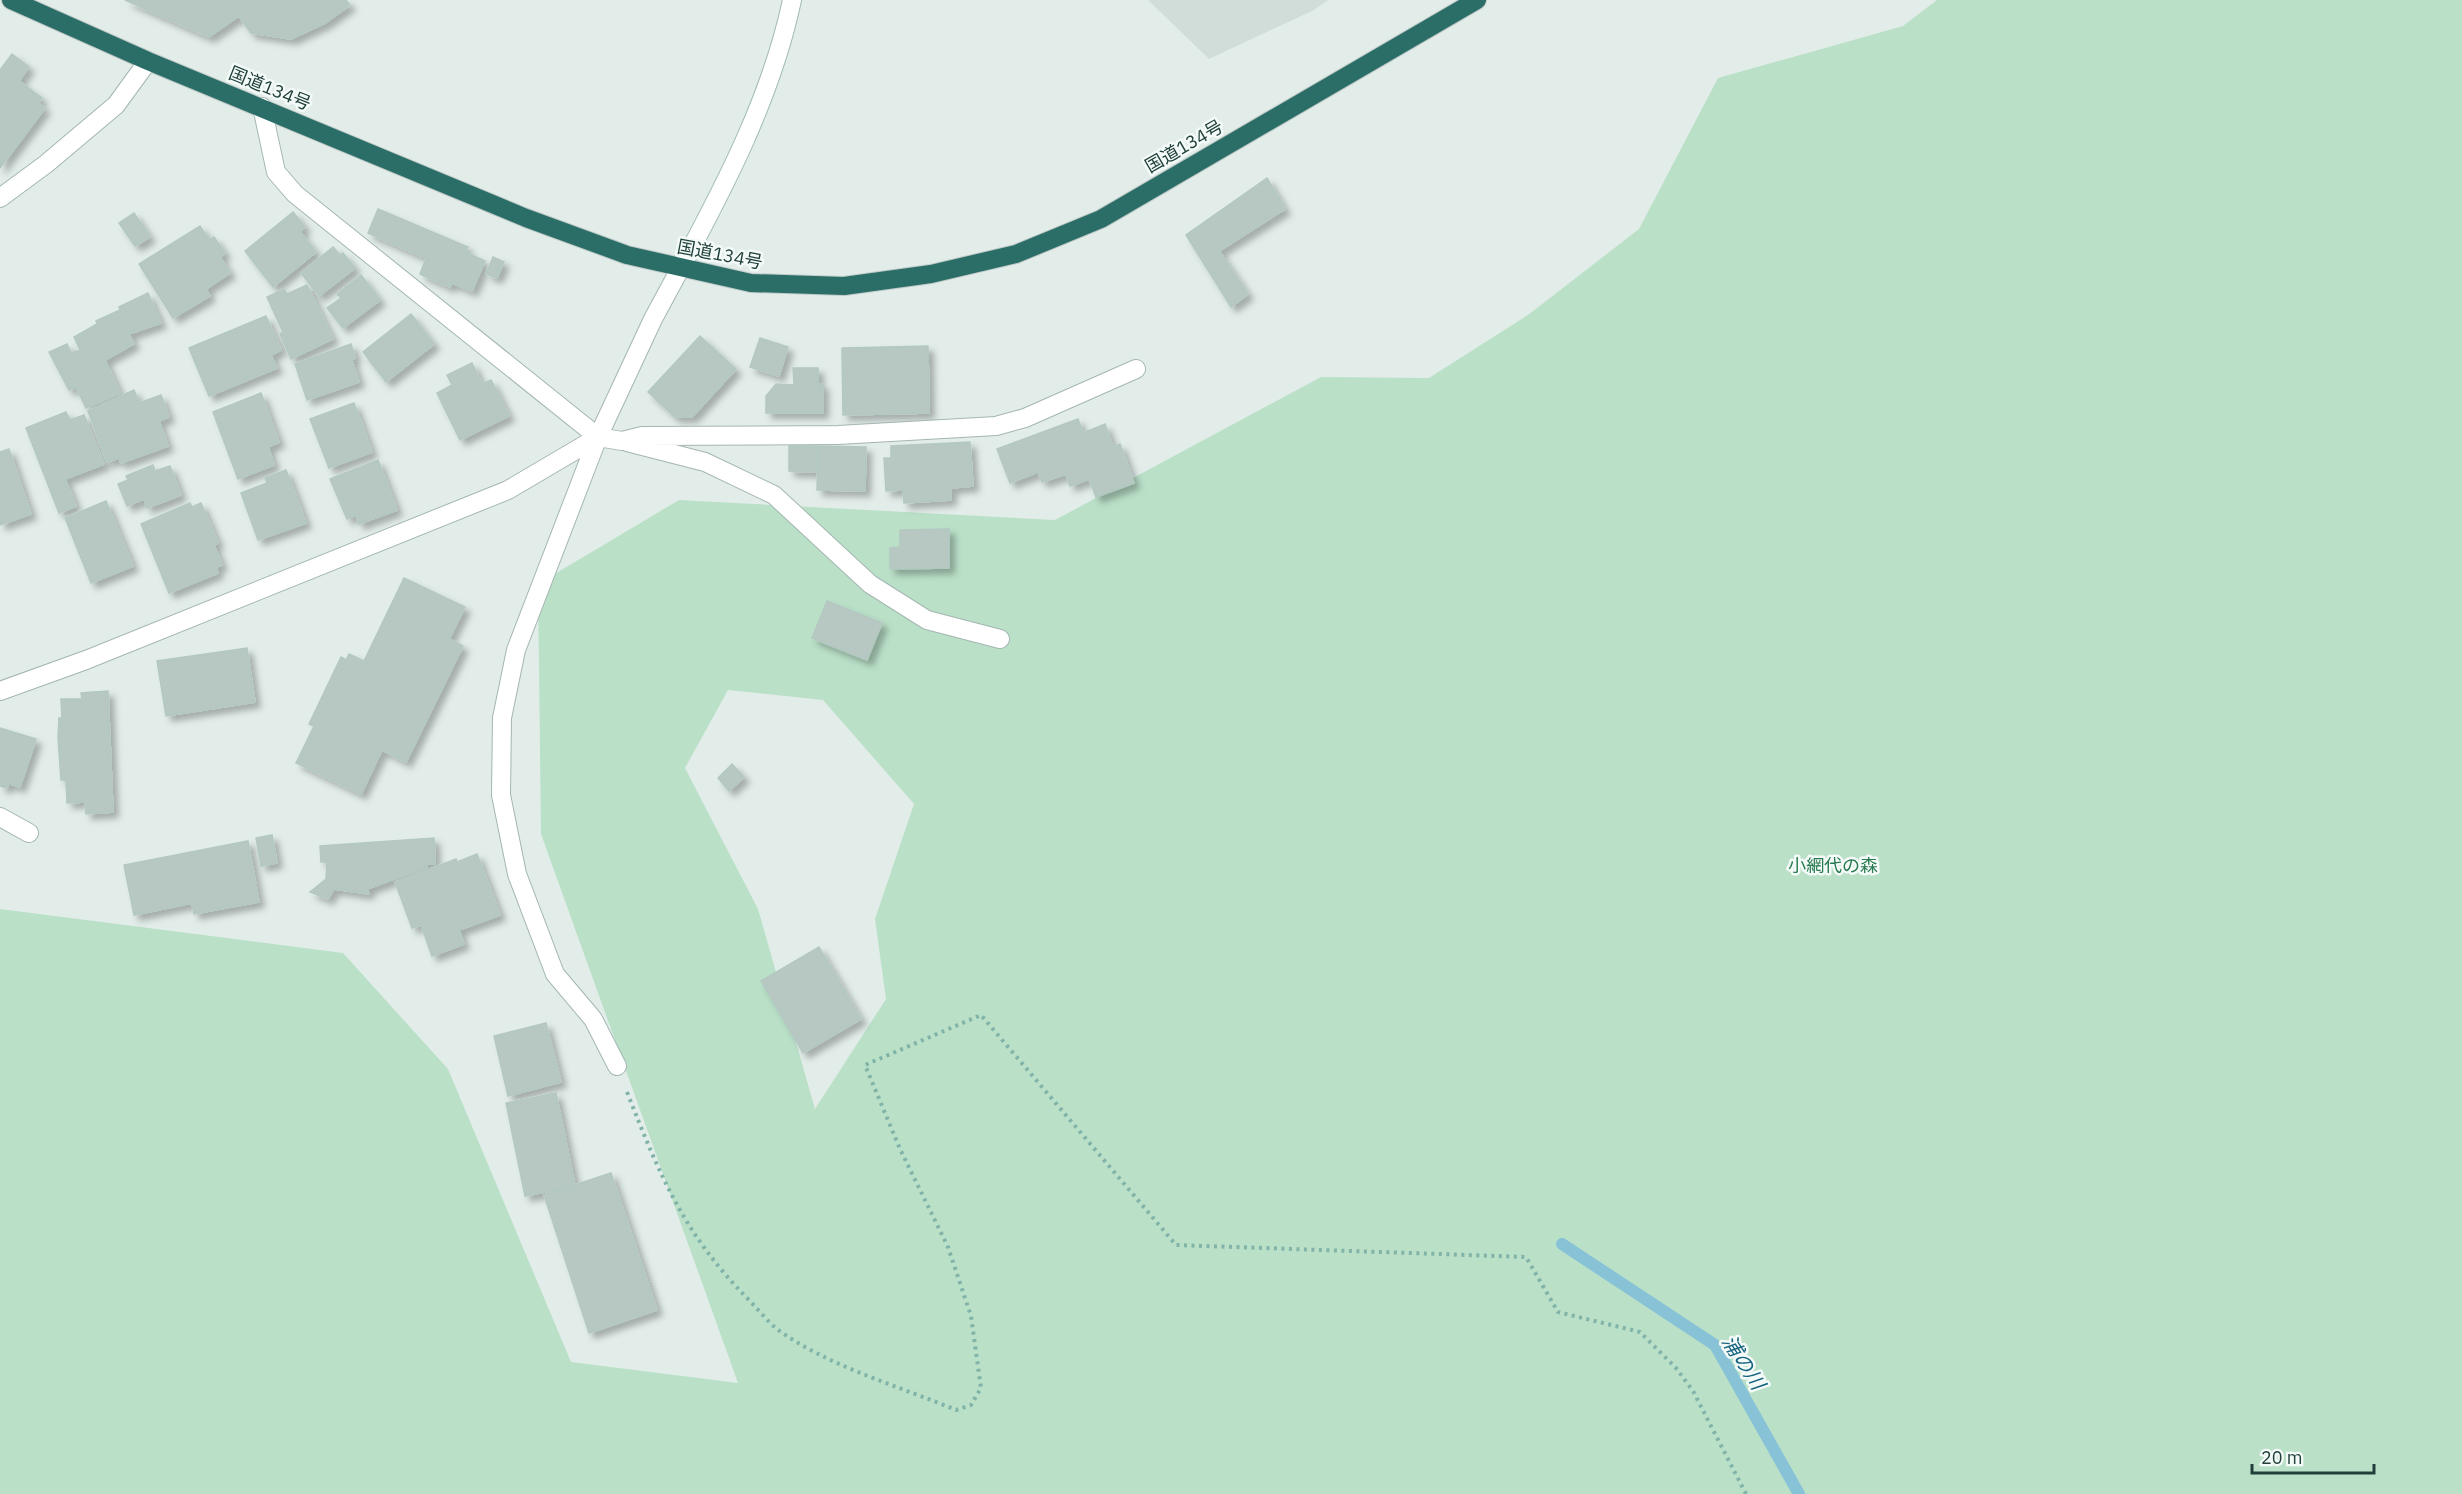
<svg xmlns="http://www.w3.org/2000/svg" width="2462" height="1494" font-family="'IBM Plex Sans','Noto Sans JP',sans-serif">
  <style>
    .built { fill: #d0ddd9 }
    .green { fill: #bae0c8; fill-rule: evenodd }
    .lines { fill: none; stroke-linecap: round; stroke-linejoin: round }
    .stream { stroke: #87c2d6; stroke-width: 12 }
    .building { fill: #b7c8c3; stroke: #b4c8c2; stroke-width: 1.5; filter: url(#shadow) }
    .lane-casing { stroke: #a4b6b2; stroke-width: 20 }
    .street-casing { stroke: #a4b6b2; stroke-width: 20 }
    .secondary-casing { stroke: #a0bab3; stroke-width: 20 }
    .highway-casing { stroke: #c1cac8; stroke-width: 20 }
    .path { stroke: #81b3a9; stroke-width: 4; stroke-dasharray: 3 4.5; stroke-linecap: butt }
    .lane { stroke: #fff; stroke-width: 18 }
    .street { stroke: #fff; stroke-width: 18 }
    .secondary { stroke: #fff; stroke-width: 18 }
    .highway { stroke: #2a6e67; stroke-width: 18 }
    .labels { text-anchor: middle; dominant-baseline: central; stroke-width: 5; stroke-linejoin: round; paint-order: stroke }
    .street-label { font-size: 18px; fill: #21403b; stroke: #f3faf7 }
    .park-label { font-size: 18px; fill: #287a50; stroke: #f3faf7 }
    .water-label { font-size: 20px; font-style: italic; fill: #166480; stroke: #f3faf7 }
  </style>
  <defs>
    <filter id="shadow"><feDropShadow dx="5.5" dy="5.5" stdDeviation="3" flood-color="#0004"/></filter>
  </defs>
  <rect width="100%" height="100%" fill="#e2edea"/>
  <!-- built -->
  <path class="built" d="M1148,0H1328L1314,10L1209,59Z"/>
  <!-- green -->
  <path class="green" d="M1937,0H2462V1494H0V909L343,953L448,1069L571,1362L738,1383L541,834L538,584L679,500L1055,520L1321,377L1429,378L1528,315L1639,229L1718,78L1903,26ZM728,690L823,700L914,804L875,919L886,999L815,1109L758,909L685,768Z"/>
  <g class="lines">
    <!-- stream -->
    <path class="stream" d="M1562,1244L1715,1345L1799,1494"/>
  </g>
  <!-- building -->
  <path class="building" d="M125,0H346L350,5L325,23L291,39L251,33L239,16L209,37Z
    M12,54L29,67L19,81L42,98L38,103L45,108L0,168V70Z
    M1267,178L1285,209L1219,251L1248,294L1231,307L1186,235Z
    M378,209L468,247L465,252L485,261L472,291L452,283L450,287L420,274L426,258L368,233Z
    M293,212L305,227L300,232L316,252L273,287L245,251Z
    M134,213L150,237L135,246L119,223Z
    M200,226L209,240L214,237L225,253L220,257L230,273L206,289L210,296L173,318L139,264Z
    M333,247L340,255L343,253L355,268L319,296L301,273Z
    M493,257L504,262L497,278L486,274Z
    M361,275L380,300L343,328L327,308L341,298L337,294Z
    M307,285L333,339L291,359L280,334L283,332L267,297L284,289L287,294Z
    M148,293L161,323L129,334L134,344L105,360L120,393L86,408L76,387L69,390L49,352L67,344L71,353L80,350L74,337L97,324L96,321L120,310L119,307Z
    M411,314L434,344L386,382L363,352Z
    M266,316L281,350L271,355L277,368L209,396L189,348Z
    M700,336L736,369L692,417H675L648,392Z
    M760,338L788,347L779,376L750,367Z
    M351,344L355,358L352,360L359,382L307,400L295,364Z
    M928,346L929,413L843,415L842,348Z
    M472,363L482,384L491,380L509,416L460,440L437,393L452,385L447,375Z
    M793,368H818V384H823V413H766V396L776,384L794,385Z
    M134,390L139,403L161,395L169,417L159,421L168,446L121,463L119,458L107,462L88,411Z
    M261,393L279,442L268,447L274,465L238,479L213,412Z
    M354,403L372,452L329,468L310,419Z
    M66,412L70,420L84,415L104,464L65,479L76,506L59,513L26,428Z
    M1078,419L1083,433L1105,424L1113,447L1120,444L1134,483L1096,497L1089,479L1070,486L1066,474L1042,482L1038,472L1010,483L997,449Z
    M970,442L973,486L951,488V500L904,503L903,490L886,491L884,458H891V446Z
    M789,446H817L816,472L789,471Z
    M818,446L866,447L865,491L817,490Z
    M9,449L31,514L0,525V452Z
    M378,460L397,510L359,524L356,515L347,519L330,479Z
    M153,465L155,471L170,466L181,495L147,508L144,499L127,506L118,484L128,480L126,476Z
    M286,470L306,523L258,540L241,493L267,483L265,478Z
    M106,501L133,566L91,583L65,518Z
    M190,503L192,507L201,503L218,543L214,545L222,565L216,567L218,573L169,593L141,524Z
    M949,529V568L890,569V548L900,547V530Z
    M404,578L465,607L449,639L463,646L406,762L382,750L361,794L296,763L314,726L309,724L341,657L346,660L349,654L364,661Z
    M827,601L882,623L867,660L812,638Z
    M247,648L255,702L166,716L157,661Z
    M108,691L113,812L86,814L85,802L67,803L66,780H61L58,738L59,718H62L61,699H82L81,693Z
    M0,728L36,739L20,787L8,783L7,788L0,786Z
    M732,764L744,777L729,791L718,778Z
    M272,835L277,863L261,866L256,838Z
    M434,838L435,864H427V867L367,889L369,894L334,889L328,899L310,892L326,879L327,862H321L320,846Z
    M248,841L259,902L194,914L192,903L134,915L124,865Z
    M477,854L500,915L459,930L464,944L432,956L421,925L412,928L395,882L456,859L457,862Z
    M819,947L861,1019L803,1053L761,981Z
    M546,1023L561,1082L508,1096L494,1036Z
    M556,1093L575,1186L525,1196L506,1103Z
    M611,1173L657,1310L589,1333L544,1195Z"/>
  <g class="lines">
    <!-- lane casing -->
    <g class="lane-casing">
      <path id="lane" d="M0,817L29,833"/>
    </g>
    <!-- street casing -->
    <g class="street-casing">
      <path id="street" d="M262,107L276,172L295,194L598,437L622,441L642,436L838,435L996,426L1025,418L1136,369
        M0,198L46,164L116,105L148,61
        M627,442L705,462L774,495L870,584L927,620L1000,639
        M0,691L86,660L508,490L598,437
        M617,1066L593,1019L555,974L517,874L501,795L502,718L516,650L598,437L653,319L680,269"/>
    </g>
    <!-- secondary casing -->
    <g class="secondary-casing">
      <path id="secondary" d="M680,269C726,184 772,95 792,0"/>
    </g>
    <!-- highway casing -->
    <g class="highway-casing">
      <path id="highway" d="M11,0L148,61L526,218L627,255L751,283L844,286L931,274L1016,254L1101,219L1477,0"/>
    </g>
    <!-- path -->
    <path class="path" d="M627,1092C660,1176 684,1234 748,1299C758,1309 767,1321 777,1329C827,1366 899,1386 956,1410L971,1405L981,1388L971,1316L948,1247L900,1149L865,1065L981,1015L1176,1245L1526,1257L1558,1312L1640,1332L1676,1368L1693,1391L1746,1494"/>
    <!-- lane -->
    <use href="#lane" class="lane"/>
    <!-- street -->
    <use href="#street" class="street"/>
    <!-- secondary -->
    <use href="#secondary" class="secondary"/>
    <!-- highway -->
    <use href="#highway" class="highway"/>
  </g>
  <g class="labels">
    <!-- street labels -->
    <g class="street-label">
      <text transform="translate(270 88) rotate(22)">国道134号</text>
      <text transform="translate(1184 146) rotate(-30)">国道134号</text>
      <text transform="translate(720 254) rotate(11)">国道134号</text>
    </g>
    <!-- park labels -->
    <g class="park-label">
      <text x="1833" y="865">小網代の森</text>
    </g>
    <!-- water labels -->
    <g class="water-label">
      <text transform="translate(1744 1362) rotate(57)">浦の川</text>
    </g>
  </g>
  <!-- scale -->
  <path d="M2252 1464v9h122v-9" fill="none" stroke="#21403b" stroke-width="3"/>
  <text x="2261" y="1464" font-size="18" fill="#21403b" stroke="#f3faf7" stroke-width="4.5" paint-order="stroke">20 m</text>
</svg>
